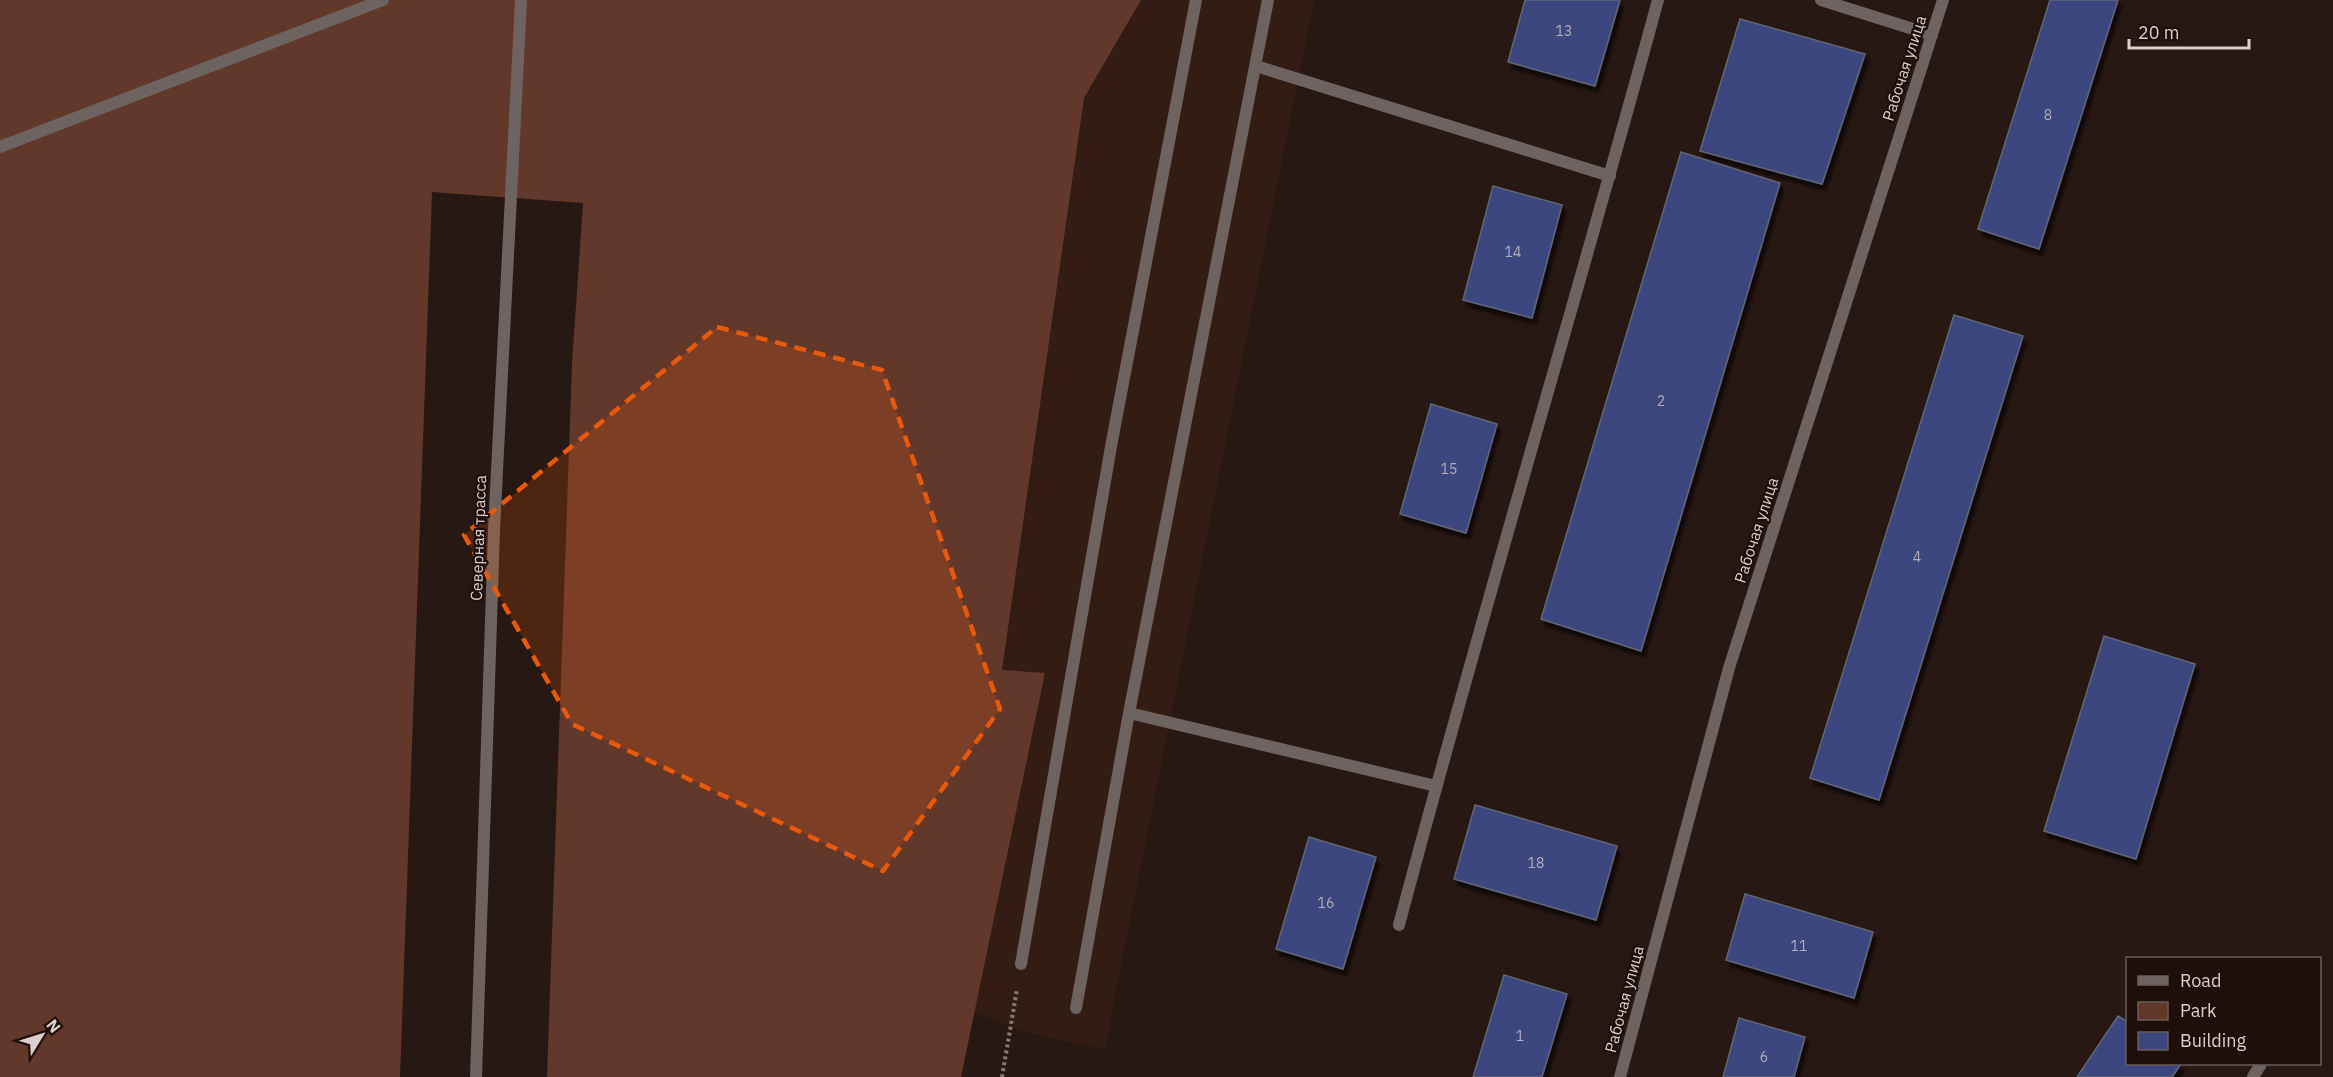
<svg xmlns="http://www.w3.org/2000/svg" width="2333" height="1077" font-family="'IBM Plex Sans',sans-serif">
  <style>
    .built { fill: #321c14 }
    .green { fill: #62382b }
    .building { fill: #3b477e; stroke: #616677; stroke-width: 1.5; filter: url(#shadow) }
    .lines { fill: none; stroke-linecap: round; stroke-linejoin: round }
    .path { stroke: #877a75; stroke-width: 4; stroke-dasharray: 3 3; stroke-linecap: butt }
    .lane { stroke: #6d6461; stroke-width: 12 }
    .street { stroke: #6d6461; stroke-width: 12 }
    .marked { fill: #e8590c; fill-opacity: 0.2; stroke: #e8590c; stroke-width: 4.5; stroke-dasharray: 12 8; stroke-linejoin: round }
    .labels { text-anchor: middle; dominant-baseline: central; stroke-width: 4.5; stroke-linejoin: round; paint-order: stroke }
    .number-label { font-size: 14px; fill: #b3aeb8 }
    .street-label { font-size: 16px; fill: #dbd0cc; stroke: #1e0f0a }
  </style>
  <defs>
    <filter id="shadow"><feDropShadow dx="3.5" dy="6" stdDeviation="1.5" flood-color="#0009"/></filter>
  </defs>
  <rect width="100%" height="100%" fill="#281813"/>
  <!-- built -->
  <path class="built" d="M1141,0H1314L1115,996L1106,1050L1024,1032L974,1013L1045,674L1002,670L1084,98Z"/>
  <!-- green -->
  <path class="green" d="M0,0H1141L1084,98L1002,670L1045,673L961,1077H547L572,364L583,203L432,192L400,1077H0Z"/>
  <!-- building -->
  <path class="building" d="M1525,0H1620L1595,86L1508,62Z
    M2050,0H2118L2039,249L1978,229Z
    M1740,19L1865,54L1822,184L1700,151Z
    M1681,152L1780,183L1641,651L1541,619Z
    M1493,186L1562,205L1532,318L1463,300Z
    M1954,315L2023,336L1879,800L1810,778Z
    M1431,404L1497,424L1466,533L1400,514Z
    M2104,636L2195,664L2136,859L2044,831Z
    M1475,805L1617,846L1596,920L1454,879Z
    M1309,837L1376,857L1343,969L1276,949Z
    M1745,894L1873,932L1854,998L1726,960Z
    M1504,975L1567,994L1542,1077H1473Z
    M2118,1016L2128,1022V1064H2181L2172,1077H2077Z
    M1739,1018L1805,1037L1794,1077H1723Z"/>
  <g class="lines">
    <!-- path -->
    <path class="path" d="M1002,1077L1017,989"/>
    <!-- lane -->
    <path class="lane" d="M1821,0L1932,35
      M1256,66L1610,176
      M1129,713L1436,786
      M1399,925C1481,615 1574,309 1658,0
      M1021,964L1112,441L1196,0
      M1076,1008L1129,713L1268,0"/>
    <!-- street -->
    <path class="street" d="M0,147L383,0
      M476,1077L494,530L521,0
      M1620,1077L1729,668L1943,0
      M2253,1077L2261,1064"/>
  </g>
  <!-- marked area -->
  <path class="marked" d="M717,327L882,370L1000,709L883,871L572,724L464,535Z"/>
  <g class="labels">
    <!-- number labels -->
    <g class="number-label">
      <text x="1564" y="31">13</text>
      <text x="2048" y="115">8</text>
      <text x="1513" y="252">14</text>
      <text x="1661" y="401">2</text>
      <text x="1449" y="469">15</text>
      <text x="1917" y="557">4</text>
      <text x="1536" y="863">18</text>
      <text x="1326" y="903">16</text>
      <text x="1799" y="946">11</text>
      <text x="1520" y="1036">1</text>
      <text x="1764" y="1057">6</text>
    </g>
    <!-- street labels -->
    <g class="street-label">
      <text transform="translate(1904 68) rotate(-72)">Рабочая улица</text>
      <text transform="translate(1756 530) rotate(-72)">Рабочая улица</text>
      <text transform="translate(478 538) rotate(-88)">Северная трасса</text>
      <text transform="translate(1624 999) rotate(-75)">Рабочая улица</text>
    </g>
  </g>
  <!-- legend -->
  <rect x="2126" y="957" width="195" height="108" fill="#1e0f0a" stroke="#6a5c58" stroke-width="1.5"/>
  <rect x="2138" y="976" width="30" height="9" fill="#6d6461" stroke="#6a5c58" stroke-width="1.5"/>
  <text x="2180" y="987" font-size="18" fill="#dbd0cc">Road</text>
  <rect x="2138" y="1002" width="30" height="18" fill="#62382b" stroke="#6a5c58" stroke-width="1.5"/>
  <text x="2180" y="1017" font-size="18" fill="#dbd0cc">Park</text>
  <rect x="2138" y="1032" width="30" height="18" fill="#3b477e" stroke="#6a5c58" stroke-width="1.5"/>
  <text x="2180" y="1047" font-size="18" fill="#dbd0cc">Building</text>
  <!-- north arrow -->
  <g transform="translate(42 1035) rotate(52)" stroke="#1e0f0a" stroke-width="4.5" paint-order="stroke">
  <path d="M0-4.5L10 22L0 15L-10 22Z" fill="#dbd0cc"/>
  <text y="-9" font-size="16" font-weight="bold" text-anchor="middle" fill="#dbd0cc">N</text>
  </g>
  <!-- scale -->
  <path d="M2129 39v9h120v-9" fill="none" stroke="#dbd0cc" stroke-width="3"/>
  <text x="2138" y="39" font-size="18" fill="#dbd0cc" stroke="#1e0f0a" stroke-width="4.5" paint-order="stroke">20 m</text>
</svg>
